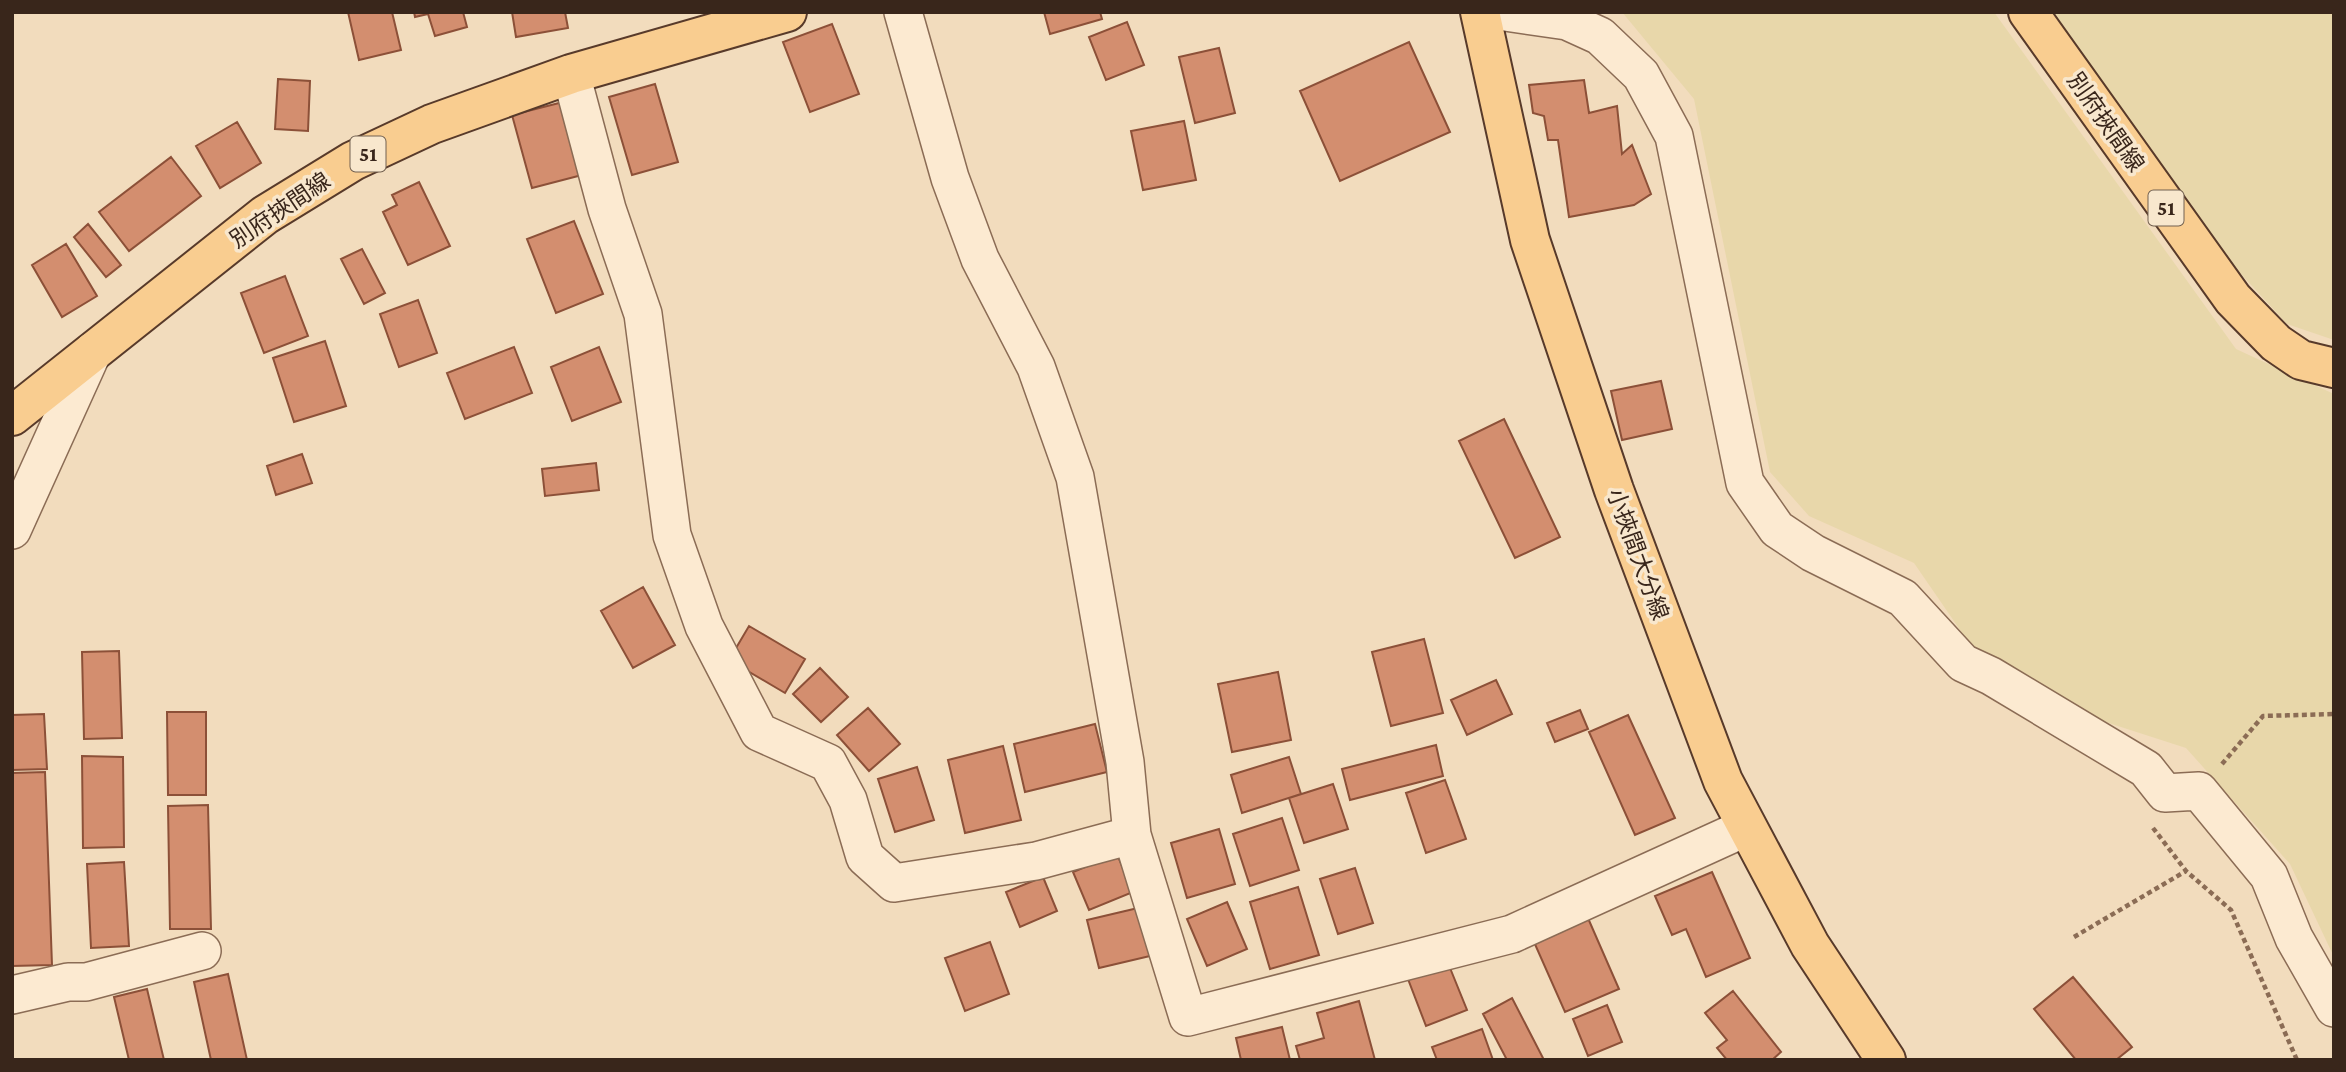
<svg xmlns="http://www.w3.org/2000/svg" width="2346" height="1072" font-family="'Crimson Pro','Noto Sans JP',serif">
  <style>
    .farmland { fill: #e8d7aa }
    .building { fill: #d38e6f; stroke: #8c5038; stroke-width: 2 }
    .lines { fill: none; stroke-linecap: round; stroke-linejoin: round }
    .minor-casing { stroke: #8b6c55; stroke-width: 40 }
    .major-casing { stroke: #583a2a; stroke-width: 42 }
    .path { stroke: #8b6c55; stroke-width: 4.5; stroke-dasharray: 5 3.5; stroke-linecap: butt }
    .minor { stroke: #fcead1; stroke-width: 37 }
    .major { stroke: #f9cd90; stroke-width: 38 }
    .labels { text-anchor: middle; dominant-baseline: central; stroke-width: 7; stroke-linejoin: round; paint-order: stroke }
    .shield { fill: #f8e7cd; stroke: #726050; stroke-width: 2 }
    .shield-label { font-size: 21px; font-weight: bold; fill: #39261b }
    .street-label { font-size: 23px; fill: #39261b; stroke: #f8e7cd }
  </style>
  <rect width="100%" height="100%" fill="#f2dcbd"/>
  <!-- farmland -->
  <path class="farmland" d="M1622,12H1994L2236,349L2334,394V957L2290,864L2186,748L2000,688L1914,563L1809,516L1770,472L1694,99Z
    M2051,12H2334V340L2287,324L2206,236Z"/>
  <!-- building -->
  <path class="building" d="M348,12H392L401,50L359,60Z
    M414,12H463L467,27L435,36L428,14L415,17Z
    M512,12H565L568,28L516,37Z
    M1044,12H1100L1102,19L1050,34Z
    M1127,22L1144,65L1106,80L1089,37Z
    M832,24L859,94L810,112L783,42Z
    M1409,42L1450,132L1340,181L1300,91Z
    M1219,48L1235,113L1195,123L1179,57Z
    M278,79L310,81L308,131L275,129Z
    M1584,80L1589,113L1617,106L1622,154L1632,145L1651,194L1634,205L1569,217L1558,140H1548L1544,116L1533,113L1529,85Z
    M655,84L678,162L632,175L609,97Z
    M563,102L582,175L532,188L512,115Z
    M1184,121L1196,180L1143,190L1131,131Z
    M237,122L261,163L220,188L196,146Z
    M171,157L201,196L129,251L99,212Z
    M419,182L450,246L408,265L383,212L397,205L392,195Z
    M574,221L603,294L556,313L527,239Z
    M88,224L121,265L106,277L74,237Z
    M66,244L97,296L62,317L32,265Z
    M362,249L385,293L364,304L341,259Z
    M285,276L308,336L264,353L241,293Z
    M418,300L437,353L399,367L380,314Z
    M325,341L346,406L294,422L273,358Z
    M514,347L532,393L465,419L447,373Z
    M599,347L621,402L572,421L551,367Z
    M1661,381L1672,429L1622,440L1611,391Z
    M1504,419L1560,537L1515,558L1459,441Z
    M302,454L312,483L276,495L267,466Z
    M596,463L599,490L545,496L542,469Z
    M643,587L675,645L633,668L601,611Z
    M749,626L805,659L785,693L729,660Z
    M1424,639L1443,713L1391,726L1372,652Z
    M119,651L122,738L84,739L82,652Z
    M820,668L848,697L821,722L793,694Z
    M1278,672L1291,740L1232,752L1218,684Z
    M1496,680L1512,714L1467,735L1451,700Z
    M868,708L900,744L869,771L837,735Z
    M1580,710L1588,729L1555,742L1547,723Z
    M167,712H206V795H168Z
    M44,714L47,769L12,770V715Z
    M1628,715L1675,818L1635,835L1589,732Z
    M1095,724L1107,772L1025,792L1014,744Z
    M1436,745L1443,776L1350,800L1342,769Z
    M1003,746L1021,820L965,833L948,760Z
    M82,756L123,757L124,847L83,848Z
    M1289,757L1301,794L1242,813L1231,775Z
    M917,767L934,820L895,832L878,779Z
    M45,772L52,965L12,966V773Z
    M1445,780L1466,839L1426,853L1406,793Z
    M1333,784L1348,829L1304,843L1289,798Z
    M208,805L211,929H170L168,806Z
    M1282,818L1299,870L1250,886L1233,834Z
    M1219,829L1235,884L1187,898L1171,843Z
    M1117,854L1133,892L1089,910L1073,872Z
    M124,862L129,946L91,948L87,864Z
    M1355,868L1373,923L1338,934L1320,879Z
    M1712,872L1750,958L1706,977L1686,929L1672,935L1655,896Z
    M1043,877L1057,911L1020,927L1006,892Z
    M1298,887L1319,955L1270,969L1250,902Z
    M1227,902L1247,949L1207,966L1187,919Z
    M1138,908L1150,956L1099,968L1087,920Z
    M1584,909L1619,989L1565,1012L1530,933Z
    M990,942L1009,994L965,1011L945,958Z
    M1448,963L1467,1010L1426,1026L1408,979Z
    M228,974L247,1060H211L194,982Z
    M2073,977L2132,1047L2116,1060H2076L2034,1009Z
    M147,989L164,1060H129L114,997Z
    M1733,991L1781,1052L1772,1060H1727L1717,1048L1727,1040L1705,1013Z
    M1512,998L1544,1060H1507L1483,1014Z
    M1359,1001L1375,1060H1300L1296,1046L1324,1038L1317,1013Z
    M1607,1005L1622,1042L1588,1056L1573,1019Z
    M1282,1027L1290,1060H1241L1236,1038Z
    M1482,1029L1493,1060H1437L1432,1047Z"/>
  <g class="lines">
    <!-- minor casing -->
    <g class="minor-casing">
      <path id="minor" d="M903,12L950,178L980,259L1036,367L1075,477L1125,762L1132,835L1188,1017L1512,934L1747,827
        M1505,12L1567,21L1600,36L1641,75L1674,136L1745,483L1777,529L1813,553L1903,598L1963,663L1991,676L2146,769L2165,793L2199,791L2269,876L2294,938L2334,1008
        M571,74L607,209L643,314L672,535L704,626L759,732L828,763L848,800L865,857L894,883L1036,861L1132,835
        M12,530L93,351
        M12,995L68,982H86L202,951"/>
    </g>
    <!-- major casing -->
    <g class="major-casing">
      <path id="major" d="M1480,12L1530,240L1614,490L1723,781L1810,945L1886,1060
        M2028,12L2233,299L2276,343L2301,360L2334,368
        M12,416L265,215L353,161L432,124L571,74L787,12"/>
    </g>
    <!-- path -->
    <path class="path" d="M2222,764L2263,716L2334,714
      M2153,828L2186,871L2231,910L2297,1060
      M2074,937L2186,871"/>
    <!-- minor -->
    <use href="#minor" class="minor"/>
    <!-- major -->
    <use href="#major" class="major"/>
  </g>
  <g class="labels">
    <!-- shield labels -->
    <g class="shield">
      <rect x="350.5" y="136.5" width="35" height="35" rx="5"/>
      <rect x="2148.5" y="190.5" width="35" height="35" rx="5"/>
    </g>
    <g class="shield-label">
      <text x="368" y="154">51</text>
      <text x="2166" y="208">51</text>
    </g>
    <!-- street labels -->
    <g class="street-label">
      <text transform="translate(2106 122) rotate(55)">別府挾間線</text>
      <text transform="translate(280 210) rotate(-34)">別府挾間線</text>
      <text transform="translate(1638 554) rotate(70)">小挾間大分線</text>
    </g>
  </g>
  <!-- border -->
  <rect width="2346" height="1072" fill="none" stroke="#39261b" stroke-width="28"/>
</svg>
